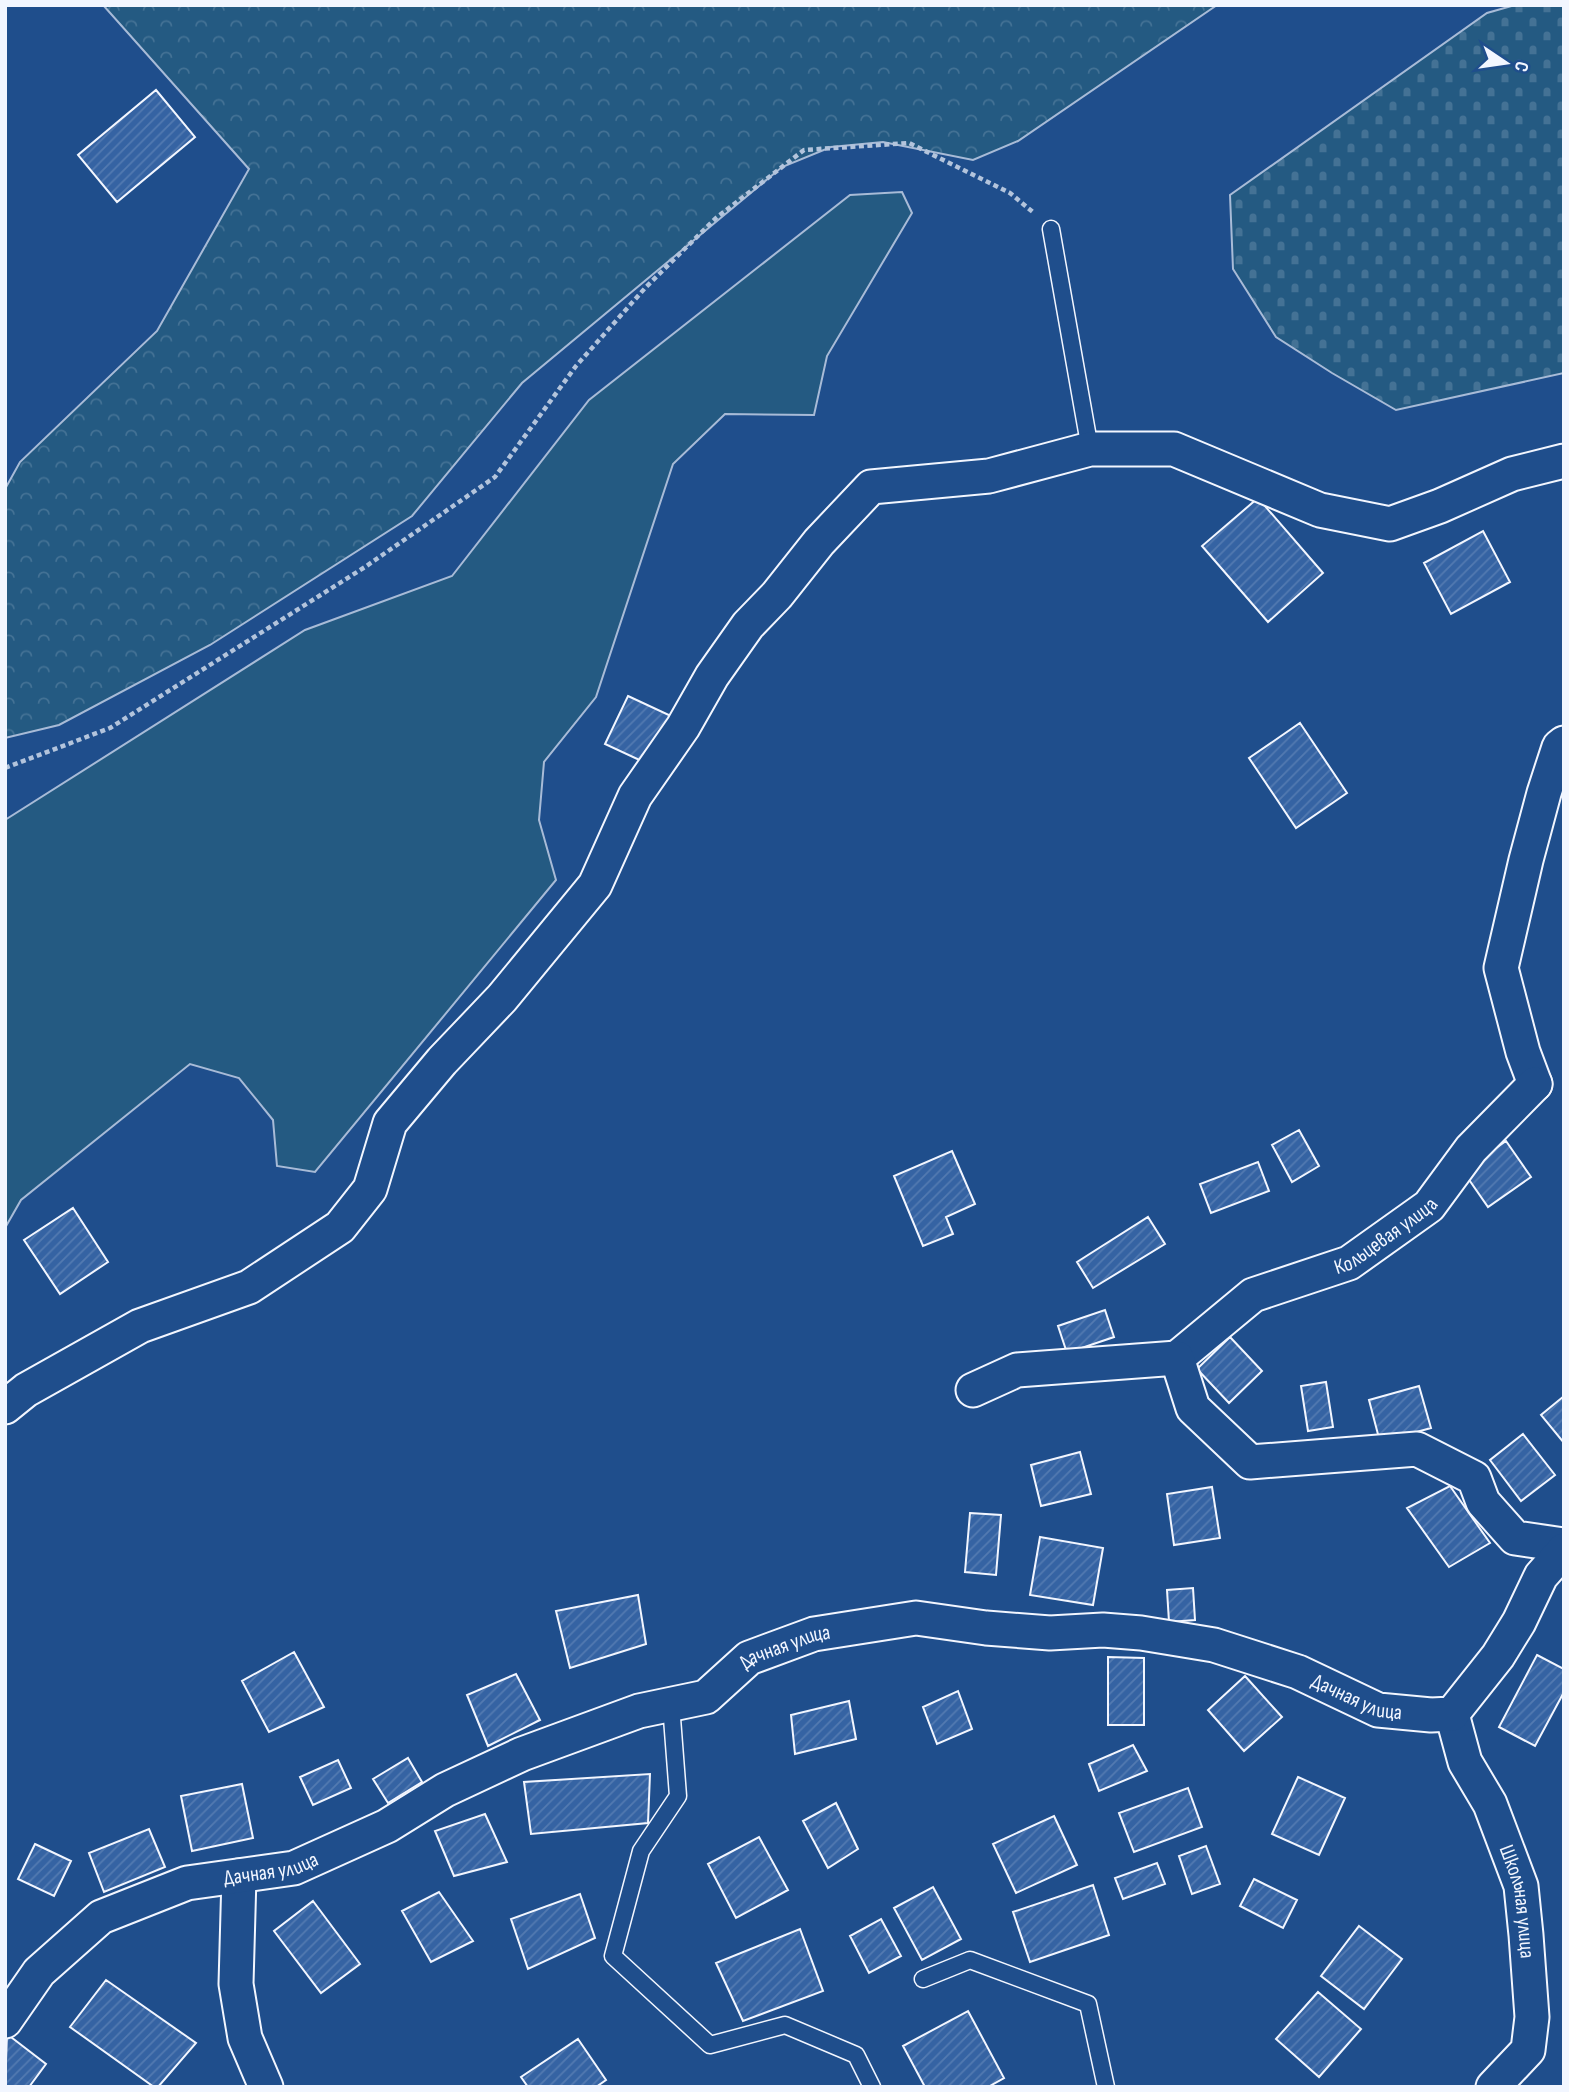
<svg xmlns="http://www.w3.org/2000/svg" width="1569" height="2092" font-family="'Sofia Sans Condensed',sans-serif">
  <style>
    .grass { fill: #245a82; stroke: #a8bbd7; stroke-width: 2 }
    .forest { fill: url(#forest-crowns); stroke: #a8bbd7; stroke-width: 2 }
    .cemetery { fill: url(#cemetery-stones); stroke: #a8bbd7; stroke-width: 2 }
    .building { fill: url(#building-hatch); stroke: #f2f6ff; stroke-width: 2 }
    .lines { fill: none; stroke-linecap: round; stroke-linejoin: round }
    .service-casing { stroke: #f2f6ff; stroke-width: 19 }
    .minor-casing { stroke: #f2f6ff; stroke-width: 37 }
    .path { stroke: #b3c4dc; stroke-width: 4.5; stroke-dasharray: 5 3.5; stroke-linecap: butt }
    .service { stroke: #1f4e8c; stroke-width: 16 }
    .minor { stroke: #1f4e8c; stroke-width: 33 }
    .labels { text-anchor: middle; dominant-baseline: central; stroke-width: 5; stroke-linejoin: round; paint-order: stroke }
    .street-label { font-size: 21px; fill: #f2f6ff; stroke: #1f4e8c }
  </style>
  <defs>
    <pattern id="forest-crowns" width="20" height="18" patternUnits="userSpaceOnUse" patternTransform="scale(1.75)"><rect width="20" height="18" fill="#245a82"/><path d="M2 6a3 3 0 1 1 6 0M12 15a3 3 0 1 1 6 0" fill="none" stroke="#447295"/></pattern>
    <pattern id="cemetery-stones" width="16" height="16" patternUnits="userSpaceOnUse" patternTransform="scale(1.75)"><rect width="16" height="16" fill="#245a82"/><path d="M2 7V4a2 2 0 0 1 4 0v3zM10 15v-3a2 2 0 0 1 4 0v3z" fill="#447295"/></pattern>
    <pattern id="building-hatch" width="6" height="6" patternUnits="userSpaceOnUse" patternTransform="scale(1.75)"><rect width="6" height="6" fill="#3563a3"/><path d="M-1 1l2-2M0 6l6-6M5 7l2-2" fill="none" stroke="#537ab1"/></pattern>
  </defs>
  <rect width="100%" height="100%" fill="#1f4e8c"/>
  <!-- grass -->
  <path class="grass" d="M902,192L912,213L827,356L814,415L725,414L673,464L596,697L544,762L539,820L556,880L315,1172L277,1166L273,1120L239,1078L190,1064L21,1200L5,1228V820L305,630L452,576L589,400L850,195Z"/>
  <!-- forest -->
  <path class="forest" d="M103,5H1217L1018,141L973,160L883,142L831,147L782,167L522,383L412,516L210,645L59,725L5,738V489L20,462L157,331L249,169Z"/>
  <!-- cemetery -->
  <path class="cemetery" d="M1515,5H1564V373L1396,410L1332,373L1276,337L1233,269L1230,195L1487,13Z"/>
  <!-- building -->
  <path class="building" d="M156,90L195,137L117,202L78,155Z
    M1258,498L1323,573L1268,622L1202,546Z
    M1483,531L1510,582L1451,614L1424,563Z
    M628,696L671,716L648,764L605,744Z
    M1300,723L1347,793L1296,828L1249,758Z
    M1299,1130L1319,1166L1292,1182L1272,1145Z
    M1506,1141L1531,1177L1488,1207L1463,1171Z
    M952,1151L975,1204L946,1217L953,1234L923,1246L894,1176Z
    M1258,1162L1269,1191L1211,1213L1200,1184Z
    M73,1208L108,1262L60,1294L24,1240Z
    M1148,1217L1165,1244L1093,1288L1077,1262Z
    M1105,1310L1114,1337L1067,1353L1058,1326Z
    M1230,1337L1262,1371L1229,1403L1197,1369Z
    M1326,1382L1333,1427L1308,1431L1301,1386Z
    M1419,1386L1431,1428L1380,1442L1369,1400Z
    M1564,1396V1443L1541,1415Z
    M1523,1434L1555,1475L1521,1501L1490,1460Z
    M1080,1452L1091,1494L1041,1506L1031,1465Z
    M1450,1486L1490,1543L1449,1567L1407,1508Z
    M1212,1487L1220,1538L1174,1545L1167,1494Z
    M970,1513L1001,1515L996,1575L965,1572Z
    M1040,1537L1103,1548L1093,1605L1030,1595Z
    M1193,1588L1195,1620L1169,1622L1167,1590Z
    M638,1595L646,1644L570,1668L556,1611Z
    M294,1652L324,1707L269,1732L242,1681Z
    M1537,1655L1564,1669V1692L1535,1746L1499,1727Z
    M1108,1657L1144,1658V1725H1108Z
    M516,1674L540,1720L488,1746L467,1695Z
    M1245,1676L1282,1717L1244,1751L1208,1710Z
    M958,1691L972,1729L937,1744L923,1707Z
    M849,1701L856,1739L795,1754L791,1715Z
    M1133,1745L1147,1771L1099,1791L1089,1764Z
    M408,1758L422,1782L388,1803L373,1779Z
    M338,1760L351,1788L313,1805L300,1777Z
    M650,1774L648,1823L531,1834L524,1782Z
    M1298,1777L1345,1798L1319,1855L1272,1834Z
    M242,1784L253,1838L192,1851L181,1796Z
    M1188,1788L1202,1827L1134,1852L1119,1813Z
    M836,1803L858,1849L828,1868L803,1821Z
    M485,1814L507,1862L454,1876L435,1831Z
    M1054,1816L1077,1865L1016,1893L993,1844Z
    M149,1829L165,1867L104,1892L89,1853Z
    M759,1837L788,1890L736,1918L708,1864Z
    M35,1844L71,1861L54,1896L18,1879Z
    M1206,1846L1220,1884L1192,1894L1179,1856Z
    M1157,1863L1165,1884L1123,1899L1115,1878Z
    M1254,1879L1297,1900L1283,1928L1240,1906Z
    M1093,1885L1109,1935L1030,1962L1013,1912Z
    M933,1887L961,1939L922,1960L894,1908Z
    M439,1892L473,1941L431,1962L402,1911Z
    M580,1894L595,1938L528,1969L511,1919Z
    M313,1901L360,1964L321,1993L274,1931Z
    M881,1919L901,1956L869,1973L850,1936Z
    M1359,1926L1402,1959L1364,2009L1321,1976Z
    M800,1929L823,1991L743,2021L716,1963Z
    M106,1980L196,2043L158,2087H154L70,2027Z
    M1318,1992L1361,2029L1319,2077L1276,2039Z
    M968,2011L1004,2078L988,2087H925L903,2046Z
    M7,2034L46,2064L29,2087H5Z
    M578,2039L606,2080L596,2087H528L521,2077Z"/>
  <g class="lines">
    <!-- service casing -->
    <g class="service-casing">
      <path id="service" d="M1051,229L1090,449
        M671,1705L678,1796L641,1851L613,1956L710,2045L785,2025L856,2055L872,2087
        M923,1979L970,1960L1088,2004L1106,2087"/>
    </g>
    <!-- minor casing -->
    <g class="minor-casing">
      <g id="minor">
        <path d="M1535,1084L1523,1052L1501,968L1526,860L1544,793L1559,747L1564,743"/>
        <path id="s1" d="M1177,1358L1253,1295L1349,1263L1429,1206L1471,1149L1535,1084"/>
        <path d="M973,1390L1017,1370L1177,1358L1193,1408L1250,1462L1417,1449L1474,1478L1483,1502L1515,1538L1564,1545"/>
        <path d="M5,1407L26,1390L140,1326L249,1287L340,1227L370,1189L390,1123L442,1061L502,998L595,885L635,796L683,727L712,676L748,625L777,595L819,542L871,487L989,476L1090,449H1174L1320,510L1390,524L1440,506L1512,474L1564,461"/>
        <path id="s2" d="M1452,1714L1465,1762L1490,1804L1521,1886L1526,1935L1532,2017L1528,2050L1493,2087"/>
        <path d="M239,1876L236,1984L245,2038L266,2087"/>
        <path id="s3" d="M5,2021L39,1972L101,1917L187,1883L294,1868L387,1826L445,1790L522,1754L639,1711L706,1697L749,1658L814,1634L916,1618L986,1628L1050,1633L1103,1630L1141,1633L1214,1645L1298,1672L1378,1710L1431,1715L1452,1714L1498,1656L1519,1622L1541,1576L1564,1550"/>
      </g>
    </g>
    <!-- path -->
    <path class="path" d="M5,768L110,728L365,567L495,477L576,366L646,287L716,218L804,150L909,143L1010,193L1034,213"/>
    <!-- service -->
    <use href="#service" class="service"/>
    <!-- minor -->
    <use href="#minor" class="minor"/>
  </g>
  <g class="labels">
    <!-- street labels -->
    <g class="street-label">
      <text stroke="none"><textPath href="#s1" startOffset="245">Кольцевая улица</textPath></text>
      <text stroke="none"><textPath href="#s3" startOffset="887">Дачная улица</textPath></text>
      <text stroke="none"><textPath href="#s3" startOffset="1475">Дачная улица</textPath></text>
      <text stroke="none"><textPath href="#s3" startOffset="320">Дачная улица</textPath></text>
      <text stroke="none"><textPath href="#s2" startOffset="201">Школьная улица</textPath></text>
    </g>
  </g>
  <!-- border -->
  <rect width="1569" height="2092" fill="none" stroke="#f2f6ff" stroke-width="14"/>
  <!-- north arrow -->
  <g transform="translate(1506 63) rotate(103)" stroke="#1f4e8c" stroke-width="5" paint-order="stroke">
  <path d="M0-5L12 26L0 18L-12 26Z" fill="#f2f6ff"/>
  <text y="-10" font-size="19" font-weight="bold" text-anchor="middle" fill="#f2f6ff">С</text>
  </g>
</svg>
